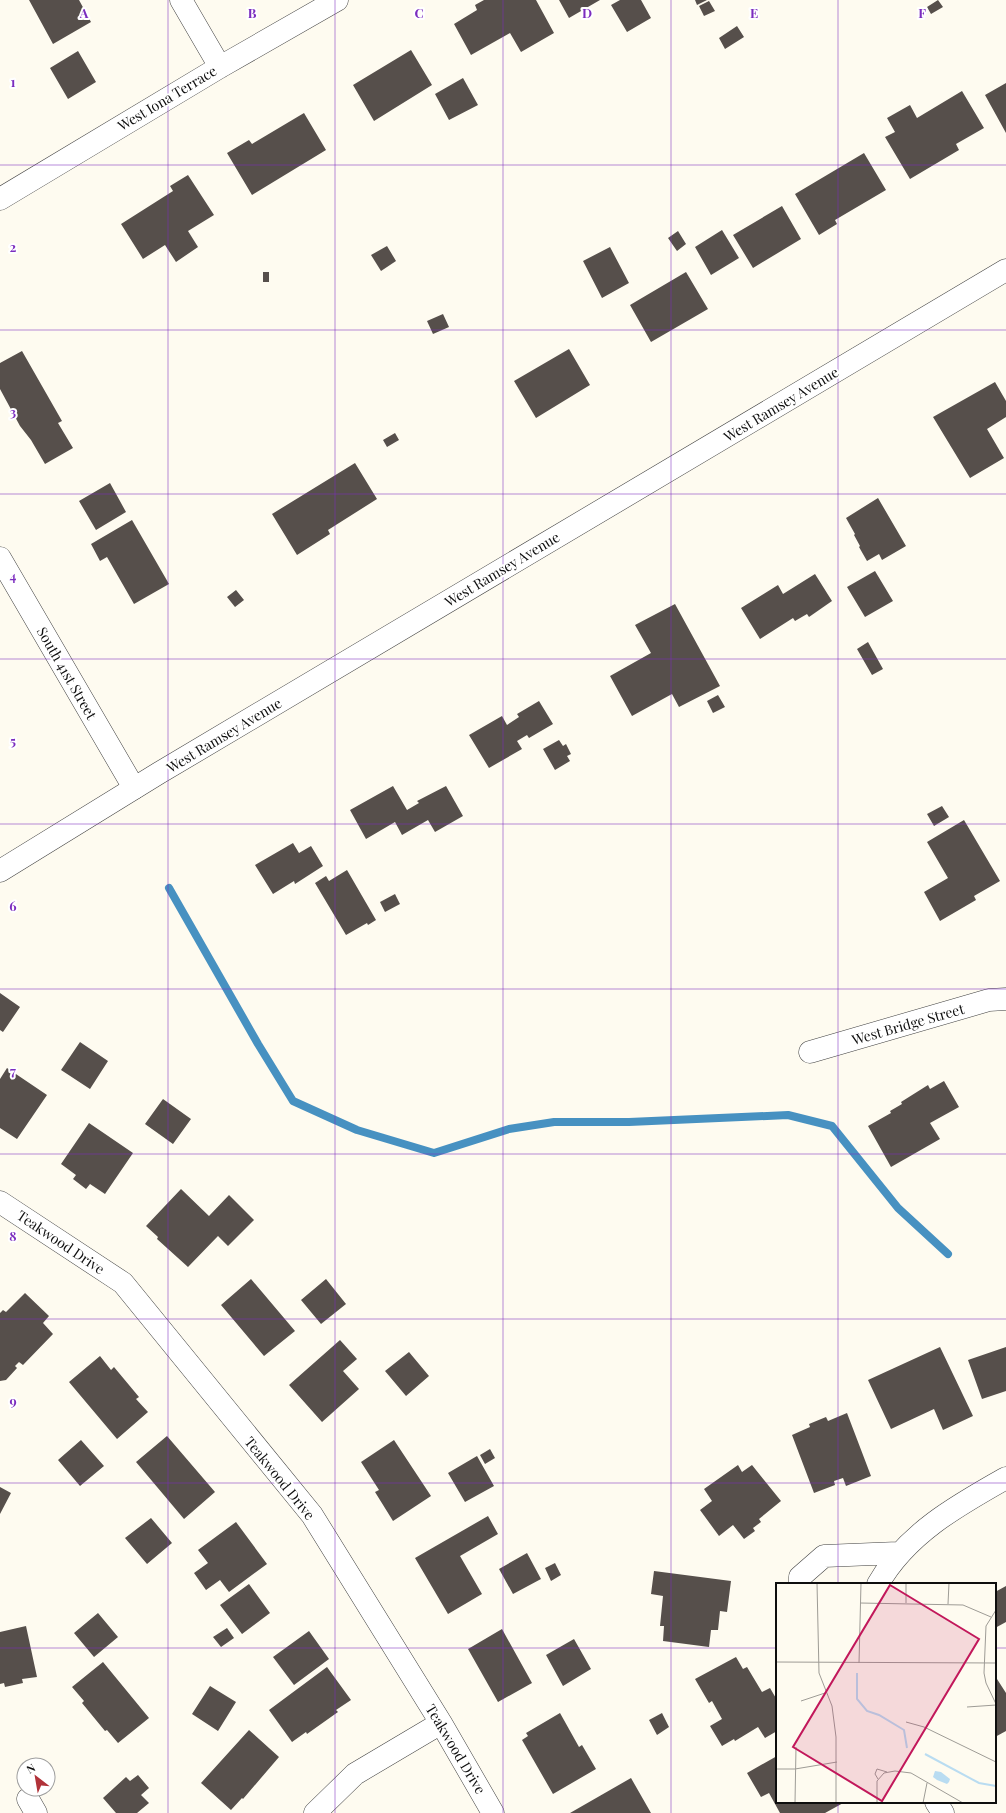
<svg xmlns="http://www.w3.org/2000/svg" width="1006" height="1813" font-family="'Playfair Display',serif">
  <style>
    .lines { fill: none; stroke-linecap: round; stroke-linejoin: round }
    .stream { stroke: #4791c1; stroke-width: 8 }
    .building { fill: #564f4b }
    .minor-casing { stroke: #414141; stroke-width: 23 }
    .tertiary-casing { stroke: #414141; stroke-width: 23 }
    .minor { stroke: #fff; stroke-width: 22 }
    .tertiary { stroke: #fff; stroke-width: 22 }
    .grid { fill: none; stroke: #7b2cbf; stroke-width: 1; stroke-opacity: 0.55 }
    .labels { text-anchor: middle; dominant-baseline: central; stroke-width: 4; stroke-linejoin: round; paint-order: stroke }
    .street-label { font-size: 14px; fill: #0e0e0e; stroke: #fff }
    .inset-river { fill: none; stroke: #b9dcf1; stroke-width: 2 }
    .inset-road { fill: none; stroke: #9e9c96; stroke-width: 1 }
    .view { fill: #c2185b; fill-opacity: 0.15; stroke: #c2185b; stroke-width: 2 }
    .inset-edge { fill: none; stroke: #0e0e0e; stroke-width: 2 }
    .grid-label { font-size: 13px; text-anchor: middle; font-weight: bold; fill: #7b2cbf; stroke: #fff; stroke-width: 4; stroke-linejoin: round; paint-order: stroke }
  </style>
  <rect width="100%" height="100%" fill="#fefbf0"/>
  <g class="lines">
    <!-- stream -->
    <path class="stream" d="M169,888L258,1044L293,1101L357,1130L434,1153L509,1129L554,1122H629L788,1115L832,1126L898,1208L948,1254"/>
  </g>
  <!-- building -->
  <path class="building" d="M29,0H79L91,22L53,44Z
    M484,0H536L554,33L521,52L510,33L471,55L454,24L477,10L475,5Z
    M559,0H600L569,18Z
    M620,0H641L651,18L627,32L611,5Z
    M695,0H707L697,5Z
    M938,0L943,7L931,14L927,7Z
    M709,1L715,11L704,16L699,6Z
    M737,26L744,37L725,49L719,38Z
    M411,50L432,85L374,121L353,85Z
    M78,51L96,82L68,99L50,68Z
    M463,78L478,105L449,120L435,94Z
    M1006,83V133L985,95Z
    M962,91L984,128L956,144L959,150L910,179L885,137L895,132L887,118L910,105L917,118Z
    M304,113L326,150L252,195L227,153L249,140L252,144Z
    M864,153L886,190L835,220L837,224L819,235L795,194Z
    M188,175L214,215L188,231L198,247L176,262L165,245L143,259L121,224L173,191L170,186Z
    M782,206L801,239L753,268L733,235Z
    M722,230L739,258L711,275L695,247Z
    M678,231L686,244L677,251L668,238Z
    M387,246L396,261L381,271L371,255Z
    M610,247L629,283L602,298L583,261Z
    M263,272H269V282H263Z
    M686,272L708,309L651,342L630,305Z
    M443,314L449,327L433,334L427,321Z
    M569,349L590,385L536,418L514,381Z
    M22,351L62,421L58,423L73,448L45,464L31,440L20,426L0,389V363Z
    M995,382L1006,401V417L987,429L1004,458L970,478L933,417Z
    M395,433L399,440L387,447L383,440Z
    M355,463L377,499L328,530L330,534L297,555L272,514Z
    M110,483L126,512L96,530L79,501Z
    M878,498L906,546L882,560L879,554L867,561L859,547L860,546L854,535L855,534L846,518Z
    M132,520L169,584L134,604L107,557L100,561L91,544Z
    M875,571L893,601L865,617L847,587Z
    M815,574L832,601L809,617L807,614L795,621L793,618L760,639L741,608L778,585L783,594Z
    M236,590L244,600L235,607L227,597Z
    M675,604L720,686L679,707L672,694L632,716L610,676L651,653L635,625Z
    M868,642L883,669L872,675L857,649Z
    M718,695L725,707L713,713L707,701Z
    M539,701L553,724L529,738L527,735L517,741L522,749L489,768L469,735L502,716L507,725L519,717L517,714Z
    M559,740L563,746L566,744L571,754L567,756L570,761L555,770L543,749Z
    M393,786L407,810L419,803L417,801L446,786L463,816L435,832L428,820L402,835L395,822L366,839L350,810Z
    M942,806L949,817L934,826L927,814Z
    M964,820L1000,881L974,896L976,900L940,921L924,892L948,878L927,842Z
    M293,843L299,853L311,846L323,866L295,884L294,881L273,894L255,865Z
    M347,870L376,920L368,925L367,923L346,935L315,883L326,876L329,881Z
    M395,894L400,904L385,912L380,902Z
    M0,993L20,1007L3,1032L0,1030Z
    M80,1042L108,1061L90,1089L61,1070Z
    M7,1068L47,1095L17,1139L0,1128V1079Z
    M944,1081L959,1107L930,1123L940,1139L891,1167L868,1126L891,1113L890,1111L902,1104L901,1102L928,1085L930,1089Z
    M163,1099L191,1119L173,1144L145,1124Z
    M89,1123L133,1153L105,1194L90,1184L86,1189L73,1179L76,1175L61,1164Z
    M181,1189L209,1216L229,1195L254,1220L228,1246L218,1236L188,1267L157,1239L158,1237L146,1226Z
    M251,1279L295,1331L264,1356L221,1305Z
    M326,1279L346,1304L321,1324L301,1300Z
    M25,1293L49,1316L43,1323L53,1334L23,1365L19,1362L15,1366L17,1368L6,1380L0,1381V1313L3,1310L6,1312Z
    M340,1340L357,1359L343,1371L359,1389L322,1422L289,1385Z
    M940,1347L973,1416L943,1430L934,1409L891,1429L868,1380Z
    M1006,1347V1391L982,1399L968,1360Z
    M409,1352L429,1376L406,1396L385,1371Z
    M100,1356L111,1370L114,1367L139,1397L136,1399L148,1412L117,1439L69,1382Z
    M847,1413L871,1476L846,1486L843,1478L834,1481L835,1485L814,1493L792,1435L810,1427L809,1424L826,1417L828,1421Z
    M167,1436L215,1492L184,1519L136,1462Z
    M81,1440L104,1466L80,1486L58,1460Z
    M394,1440L431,1496L393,1521L375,1492L379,1490L361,1462Z
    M490,1449L495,1458L485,1464L480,1455Z
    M477,1456L494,1486L465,1502L448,1473Z
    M738,1465L742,1472L752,1465L781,1501L759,1519L761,1522L753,1528L755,1531L744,1539L733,1525L719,1536L700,1510L712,1501L704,1489Z
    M0,1487L11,1493L0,1514Z
    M488,1516L498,1534L460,1556L482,1594L448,1614L415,1558Z
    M151,1518L172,1543L147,1564L125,1538Z
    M236,1522L267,1564L229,1592L220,1580L206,1590L194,1573L208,1563L198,1550Z
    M527,1553L541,1579L513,1594L499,1569Z
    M555,1563L561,1575L551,1581L545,1568Z
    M654,1571L731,1581L727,1612L720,1611L718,1630H711L709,1647L663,1641L664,1626H660L663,1596L651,1594Z
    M249,1584L270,1613L242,1634L220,1605Z
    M1006,1586V1622L995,1628V1592Z
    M98,1613L118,1637L94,1657L74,1633Z
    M26,1626L37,1677L22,1679L23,1683L5,1687L4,1683L0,1684V1632Z
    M227,1628L234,1638L221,1647L213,1637Z
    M502,1629L532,1683L498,1702L468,1649Z
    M309,1631L329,1659L294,1685L273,1657Z
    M574,1639L591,1669L563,1686L546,1655Z
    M736,1657L743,1669L747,1667L762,1692L770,1688L777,1700V1731L765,1738L758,1727L735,1741L734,1739L722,1746L710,1726L722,1719L712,1701L709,1703L695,1679Z
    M103,1662L149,1718L118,1743L107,1730L105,1731L82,1703L84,1701L72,1687Z
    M327,1667L351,1700L336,1710L338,1712L307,1734L306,1732L292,1742L269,1710Z
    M997,1679L1006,1693V1731L995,1737V1680Z
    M210,1686L236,1702L218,1731L192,1714Z
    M560,1713L579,1747L582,1745L596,1769L553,1794L522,1740L528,1736L526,1733Z
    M662,1713L669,1727L657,1735L649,1720Z
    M249,1730L279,1757L243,1799L242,1798L231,1810L201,1783Z
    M777,1756V1802H845L825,1813H780L769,1793L761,1797L747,1773Z
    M138,1775L149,1788L141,1795L149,1803L137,1813H116L103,1798L126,1777L130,1781Z
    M631,1778L651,1813H570Z"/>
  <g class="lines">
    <!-- minor casing -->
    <g class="minor-casing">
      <path id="minor" d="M181,0L220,67
        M0,199L220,67L337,0
        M0,558L134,788
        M810,1052L989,1000L1006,999
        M0,1202L123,1283L312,1515L441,1723L493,1813
        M800,1584V1577L824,1556L898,1553
        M878,1584C906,1534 958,1505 1006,1478
        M28,1799L36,1813
        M936,1802L943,1813
        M315,1813L355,1774L441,1723"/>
    </g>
    <!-- tertiary casing -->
    <g class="tertiary-casing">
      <path id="tertiary" d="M0,871L159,773L1006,270"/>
    </g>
    <!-- minor -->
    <use href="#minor" class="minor"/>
    <!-- tertiary -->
    <use href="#tertiary" class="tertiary"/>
  </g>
  <!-- grid -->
  <path class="grid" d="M168,0V1813M335,0V1813M503,0V1813M671,0V1813M838,0V1584M0,165H1006M0,330H1006M0,494H1006M0,659H1006M0,824H1006M0,989H1006M0,1154H1006M0,1319H1006M0,1483H1006M0,1648H777M995,1648H1006M838,1802V1813"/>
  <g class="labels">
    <!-- street labels -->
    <g class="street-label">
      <text transform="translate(167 98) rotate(-31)">West Iona Terrace</text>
      <text transform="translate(781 404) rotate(-31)">West Ramsey Avenue</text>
      <text transform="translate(502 569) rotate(-31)">West Ramsey Avenue</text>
      <text transform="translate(67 673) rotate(60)">South 41st Street</text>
      <text transform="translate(224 735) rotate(-31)">West Ramsey Avenue</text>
      <text transform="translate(908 1024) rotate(-16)">West Bridge Street</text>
      <text transform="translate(61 1242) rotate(34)">Teakwood Drive</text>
      <text transform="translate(280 1478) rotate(51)">Teakwood Drive</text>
      <text transform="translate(456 1749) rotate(59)">Teakwood Drive</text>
    </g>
  </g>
  <!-- overview -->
  <g transform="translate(776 1583)">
    <rect width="220" height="220" fill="#fefbf0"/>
    <path d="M159,188L165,189L174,196L173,199L171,201L161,197L157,194Z" fill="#b9dcf1"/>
    <path class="inset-river" d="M81,90V116L91,128L103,132L128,147L131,165M149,171L203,200L220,203"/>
    <path class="inset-road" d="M41,0L43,90L56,123L60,154V220M84,20L187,22L215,34M130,20V0M172,21L173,0M220,27L210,43L208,90L210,100L220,121M0,79L220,80M83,80L85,0M25,118L49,110M191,124L220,122M130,139L148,144L220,179M0,186H19L61,179M102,196L99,191L101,186L111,189M19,220L20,164M101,220V198L108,190L119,188L135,190L187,220M147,220L151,200"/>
    <path class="view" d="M114,2L203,56L106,218L17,164Z"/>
    <rect width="220" height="220" class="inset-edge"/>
  </g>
  <g class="grid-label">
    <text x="84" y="18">A</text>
    <text x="252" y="18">B</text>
    <text x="419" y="18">C</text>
    <text x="587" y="18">D</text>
    <text x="754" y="18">E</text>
    <text x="922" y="18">F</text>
    <text x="13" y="87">1</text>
    <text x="13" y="252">2</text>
    <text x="13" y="417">3</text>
    <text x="13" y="581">4</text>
    <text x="13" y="746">5</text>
    <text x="13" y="911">6</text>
    <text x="13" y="1076">7</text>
    <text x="13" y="1241">8</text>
    <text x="13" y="1406">9</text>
  </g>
  <!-- north arrow -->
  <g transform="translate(36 1777) rotate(329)"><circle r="19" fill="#ffffff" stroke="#9f9f9f"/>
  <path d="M0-3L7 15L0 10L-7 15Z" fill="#b13239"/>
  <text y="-6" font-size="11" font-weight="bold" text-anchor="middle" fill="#0e0e0e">N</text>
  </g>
</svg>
